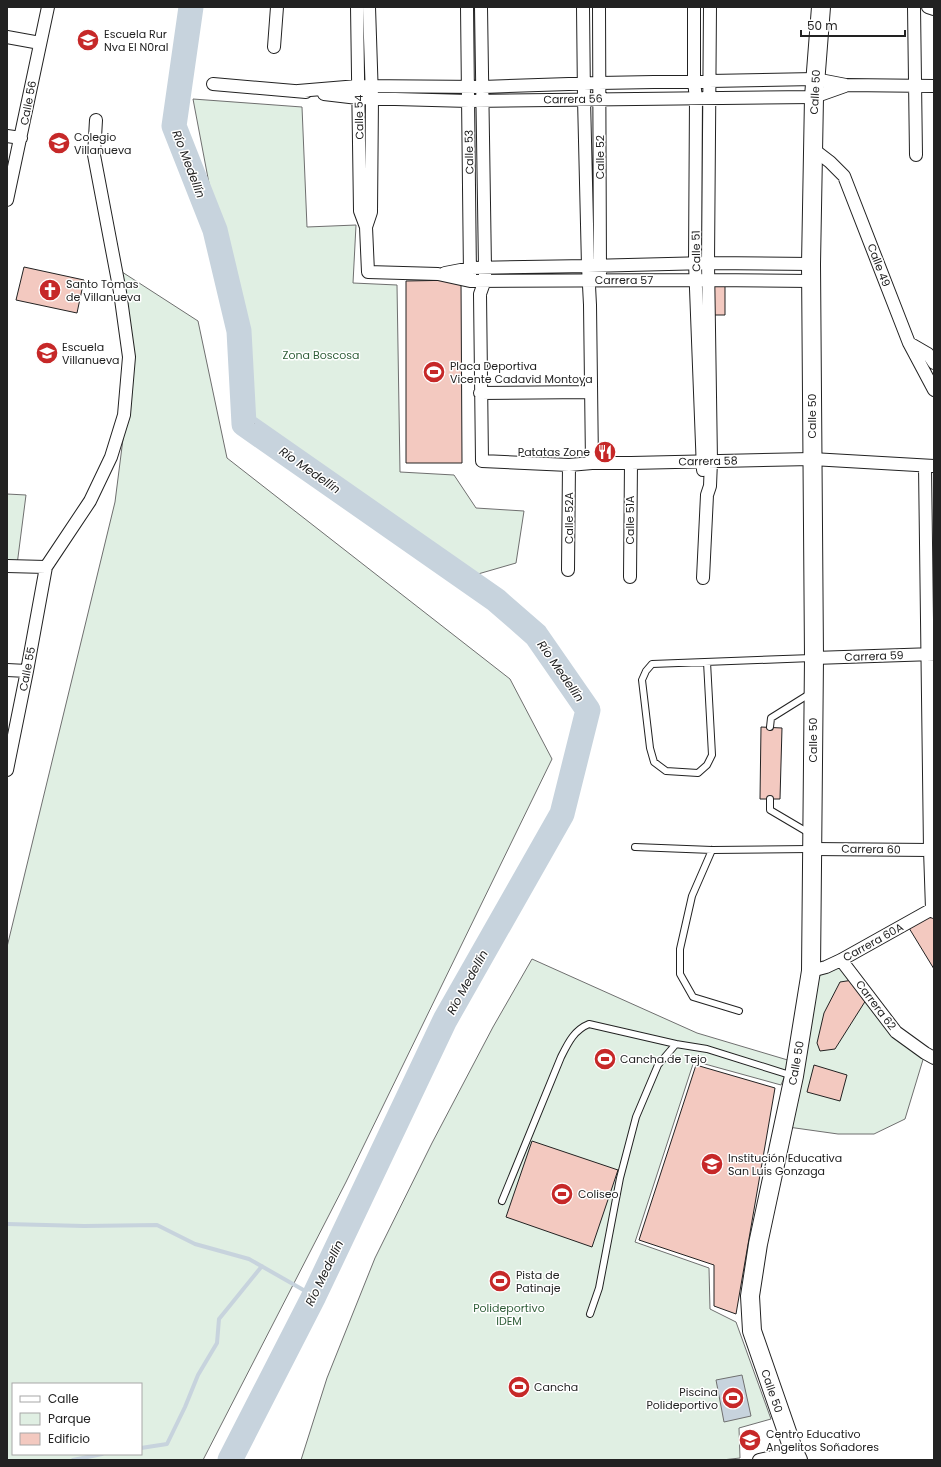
<svg xmlns="http://www.w3.org/2000/svg" width="941" height="1467" font-family="Poppins,sans-serif">
  <style>
    .green { fill: #e0efe3; stroke: #6f6f6f; fill-rule: evenodd }
    .water { fill: #c7d3dd; stroke: #6f6f6f }
    .lines { fill: none; stroke-linecap: round; stroke-linejoin: round }
    .stream { stroke: #c7d3dd; stroke-width: 4 }
    .river { stroke: #c7d3dd; stroke-width: 25 }
    .building { fill: #f3c9c0; stroke: #222 }
    .service-casing { stroke: #222; stroke-width: 8 }
    .minor-casing { stroke: #222; stroke-width: 14 }
    .secondary-casing { stroke: #222; stroke-width: 20 }
    .service { stroke: #fff; stroke-width: 6 }
    .minor { stroke: #fff; stroke-width: 12 }
    .secondary { stroke: #fff; stroke-width: 18 }
    .labels { text-anchor: middle; dominant-baseline: central; stroke-width: 3; stroke-linejoin: round; paint-order: stroke }
    .poi-label { font-size: 11px; fill: #222; stroke: #fff; text-anchor: start }
    .street-label { font-size: 11px; fill: #222; stroke: #fff }
    .park-label { font-size: 11px; fill: #2f5e38; stroke: #fff }
    .water-label { font-size: 12px; font-style: italic; fill: #222; stroke: #fff }
  </style>
  <rect width="100%" height="100%" fill="#fff"/>
  <!-- green -->
  <path class="green" d="M193,99L302,107L307,227L356,225L353,283L397,285L400,472L454,475L476,508L524,511L516,563L478,574L255,426Z
    M119,270L198,321L227,458L510,679L552,759L346,1182L203,1460H7V947L115,502L133,360ZM13,1384H141V1454H13Z
    M7,494L26,495L17,565L7,564Z
    M532,959L697,1033L791,1061L781,1085L694,1061L635,1242L709,1268L710,1309L736,1322L771,1419L739,1428L740,1458L722,1460H301L327,1378L375,1258L432,1143L493,1027Z
    M841,960L896,1032L925,1053L905,1119L874,1134H838L781,1126L811,971Z"/>
  <!-- water -->
  <path class="water" d="M742,1375L751,1416L724,1422L716,1380Z"/>
  <g class="lines">
    <!-- stream -->
    <path class="stream" d="M7,1224L84,1226L157,1225L195,1244L249,1259L314,1296
      M141,1448L167,1444L185,1407L198,1375L217,1343L219,1319L262,1266
      M73,1460L102,1454"/>
    <!-- river -->
    <path class="river" d="M191,7L174,126L215,230L239,331L244,424L496,600L536,635L588,710L562,814L445,1020L314,1296L230,1460"/>
  </g>
  <!-- building -->
  <path class="building" d="M24,267L84,280L77,313L16,300Z
    M461,280L462,463H406V281Z
    M710,282H725V315H710Z
    M761,727L782,728L780,799H760Z
    M932,913L934,916V969L909,928Z
    M853,980L866,1000L835,1049L820,1051L817,1043L824,1013L840,982Z
    M696,1065L775,1088L736,1314L714,1306V1265L639,1240Z
    M814,1065L847,1075L840,1101L807,1092Z
    M532,1141L618,1170L592,1247L506,1217Z"/>
  <g class="lines">
    <!-- service casing -->
    <g class="service-casing">
      <path id="service" d="M707,662L712,755L707,765L698,773L666,771L654,762L650,748L642,680L646,671L652,664L812,658
        M770,727L771,718L811,693
        M770,799V810L809,833
        M635,847L712,850L810,849
        M712,850L692,896L680,949V974L693,997L739,1011
        M502,1201L561,1057C568,1043 574,1030 589,1024L676,1044
        M590,1314L599,1288L620,1178L636,1117L658,1065L676,1044L707,1049L793,1076"/>
    </g>
    <!-- minor casing -->
    <g class="minor-casing">
      <path id="minor" d="M357,7L360,211L366,227
        M369,7L372,98L371,212L366,227L368,272L438,274L470,281L708,280L811,281
        M467,7L470,276
        M481,7L485,268V280L480,294L482,461L569,465L592,463H631L812,459L934,466
        M583,7L584,99L588,266L590,305L592,463
        M599,7L600,273
        M694,7V82L696,98L695,263L703,470
        M914,7L916,155
        M928,7L934,9
        M7,37L40,43
        M274,47L277,7
        M213,84L306,92
        M298,91L358,86L482,87L599,83L815,79L846,85L934,86
        M324,94L358,98L469,101L814,97L845,86
        M7,136L21,138
        M813,149L830,162L844,176L909,343L934,390
        M7,200L48,7
        M445,273L471,268L588,266L708,263L811,264
        M909,343L928,354L934,363
        M480,393L590,392
        M925,466L930,850L932,909L934,912
        M7,566L46,567
        M568,570L569,465
        M630,577L631,463
        M703,578L707,495L710,486L711,461L708,263L710,7
        M814,658L934,654
        M7,670L27,671
        M7,770L27,671L46,567L90,501L111,457L124,415L129,357L120,292L94,155L96,120
        M812,849L930,850
        M841,960L896,1032L925,1053L934,1058
        M811,971L826,967L841,960L934,908
        M759,1460L794,1452"/>
    </g>
    <!-- secondary casing -->
    <g class="secondary-casing">
      <path id="secondary" d="M798,1460L794,1452L752,1331L750,1296L758,1244L794,1076L811,971L814,658L811,264L814,97L821,7"/>
    </g>
    <!-- service -->
    <use href="#service" class="service"/>
    <!-- minor -->
    <use href="#minor" class="minor"/>
    <!-- secondary -->
    <use href="#secondary" class="secondary"/>
  </g>
  <!-- icons -->
  <defs>
    <g id="school-disc" transform="scale(1.15)"><circle r="9.5" fill="#c62828" stroke="#fff"/><path d="M0-5L7-2L0 1L-7-2ZM-4 1L0 2.5L4 1V4Q0 6-4 4Z" fill="#fff"/></g>
    <g id="church-disc" transform="scale(1.15)"><circle r="9.5" fill="#c62828" stroke="#fff"/><path d="M-1.2-6h2.4v3.5h3.3v2.4h-3.3V6h-2.4V-.1h-3.3v-2.4h3.3Z" fill="#fff"/></g>
    <g id="stadium-disc" transform="scale(1.15)"><circle r="9.5" fill="#c62828" stroke="#fff"/><path d="M0-5a6.5 5 0 1 0 0 10a6.5 5 0 1 0 0-10ZM-3.5-1.8h7v3.6h-7Z" fill="#fff"/></g>
    <g id="restaurant-disc" transform="scale(1.15)"><circle r="9.5" fill="#c62828" stroke="#fff"/><path d="M-5-6h1v4h1v-4h1v4h1v-4h1v5L-1.5 .5V6h-2V.5L-5-1ZM5-6V6H3V1.5H1.5Q1.5-4 5-6Z" fill="#fff"/></g>
  </defs>
  <g fill-rule="evenodd">
    <use href="#school-disc" x="88" y="40"/>
    <use href="#school-disc" x="59" y="143"/>
    <use href="#church-disc" x="50" y="290"/>
    <use href="#school-disc" x="47" y="353"/>
    <use href="#stadium-disc" x="434" y="372"/>
    <use href="#restaurant-disc" x="605" y="452"/>
    <use href="#stadium-disc" x="605" y="1059"/>
    <use href="#school-disc" x="712" y="1164"/>
    <use href="#stadium-disc" x="562" y="1194"/>
    <use href="#stadium-disc" x="500" y="1281"/>
    <use href="#stadium-disc" x="519" y="1387"/>
    <use href="#stadium-disc" x="733" y="1398"/>
    <use href="#school-disc" x="750" y="1440"/>
  </g>
  <g class="labels">
    <!-- poi labels -->
    <g class="poi-label">
      <text x="104" y="34">Escuela Rur<tspan x="104" dy="13">Nva El N0ral</tspan></text>
      <text x="74" y="137">Colegio<tspan x="74" dy="13">Villanueva</tspan></text>
      <text x="66" y="284">Santo Tomas<tspan x="66" dy="13">de Villanueva</tspan></text>
      <text x="62" y="347">Escuela<tspan x="62" dy="13">Villanueva</tspan></text>
      <text x="450" y="366">Placa Deportiva<tspan x="450" dy="13">Vicente Cadavid Montoya</tspan></text>
      <text x="590" y="452" text-anchor="end">Patatas Zone</text>
      <text x="620" y="1059">Cancha de Tejo</text>
      <text x="728" y="1158">Institución Educativa<tspan x="728" dy="13">San Luis Gonzaga</tspan></text>
      <text x="578" y="1194">Coliseo</text>
      <text x="516" y="1275">Pista de<tspan x="516" dy="13">Patinaje</tspan></text>
      <text x="534" y="1387">Cancha</text>
      <text x="718" y="1392" text-anchor="end">Piscina<tspan x="718" dy="13">Polideportivo</tspan></text>
      <text x="766" y="1434">Centro Educativo<tspan x="766" dy="13">Angelitos Soñadores</tspan></text>
    </g>
    <!-- street labels -->
    <g class="street-label">
      <text transform="translate(815 92) rotate(-87)">Calle 50</text>
      <text transform="translate(573 99) rotate(-1)">Carrera 56</text>
      <text transform="translate(28 103) rotate(-79)">Calle 56</text>
      <text transform="translate(359 117) rotate(-91)">Calle 54</text>
      <text transform="translate(469 152) rotate(-91)">Calle 53</text>
      <text transform="translate(600 157) rotate(-90)">Calle 52</text>
      <text transform="translate(696 251) rotate(-91)">Calle 51</text>
      <text transform="translate(879 265) rotate(69)">Calle 49</text>
      <text x="624" y="280">Carrera 57</text>
      <text transform="translate(812 416) rotate(-90)">Calle 50</text>
      <text transform="translate(708 461) rotate(-1)">Carrera 58</text>
      <text transform="translate(569 518) rotate(-90)">Calle 52A</text>
      <text transform="translate(630 520) rotate(-90)">Calle 51A</text>
      <text transform="translate(874 656) rotate(-2)">Carrera 59</text>
      <text transform="translate(27 669) rotate(-79)">Calle 55</text>
      <text transform="translate(813 740) rotate(-90)">Calle 50</text>
      <text transform="translate(871 849) rotate(1)">Carrera 60</text>
      <text transform="translate(873 942) rotate(-29)">Carrera 60A</text>
      <text transform="translate(876 1005) rotate(53)">Carrera 62</text>
      <text transform="translate(796 1063) rotate(-80)">Calle 50</text>
      <text transform="translate(772 1391) rotate(71)">Calle 50</text>
    </g>
    <!-- park labels -->
    <g class="park-label">
      <text x="321" y="355">Zona Boscosa</text>
      <text x="509" y="1308">Polideportivo<tspan x="509" dy="13">IDEM</tspan></text>
    </g>
    <!-- water labels -->
    <g class="water-label">
      <text transform="translate(189 164) rotate(69)">Río Medellín</text>
      <text transform="translate(310 470) rotate(35)">Río Medellín</text>
      <text transform="translate(561 671) rotate(55)">Río Medellín</text>
      <text transform="translate(467 982) rotate(-61)">Río Medellín</text>
      <text transform="translate(324 1273) rotate(-64)">Río Medellín</text>
    </g>
  </g>
  <!-- border -->
  <rect width="941" height="1467" fill="none" stroke="#222222" stroke-width="16"/>
  <!-- legend -->
  <rect x="12" y="1383" width="130" height="72" fill="#ffffff" stroke="#a7a7a7"/>
  <rect x="20" y="1396" width="20" height="6" fill="#ffffff" stroke="#a7a7a7"/>
  <text x="48" y="1403" font-size="12" fill="#222222">Calle</text>
  <rect x="20" y="1413" width="20" height="12" fill="#e0efe3" stroke="#a7a7a7"/>
  <text x="48" y="1423" font-size="12" fill="#222222">Parque</text>
  <rect x="20" y="1433" width="20" height="12" fill="#f3c9c0" stroke="#a7a7a7"/>
  <text x="48" y="1443" font-size="12" fill="#222222">Edificio</text>
  <!-- scale -->
  <path d="M801 30v6h104v-6" fill="none" stroke="#222222" stroke-width="2"/>
  <text x="807" y="30" font-size="12" fill="#222222" stroke="#ffffff" stroke-width="3" paint-order="stroke">50 m</text>
</svg>
